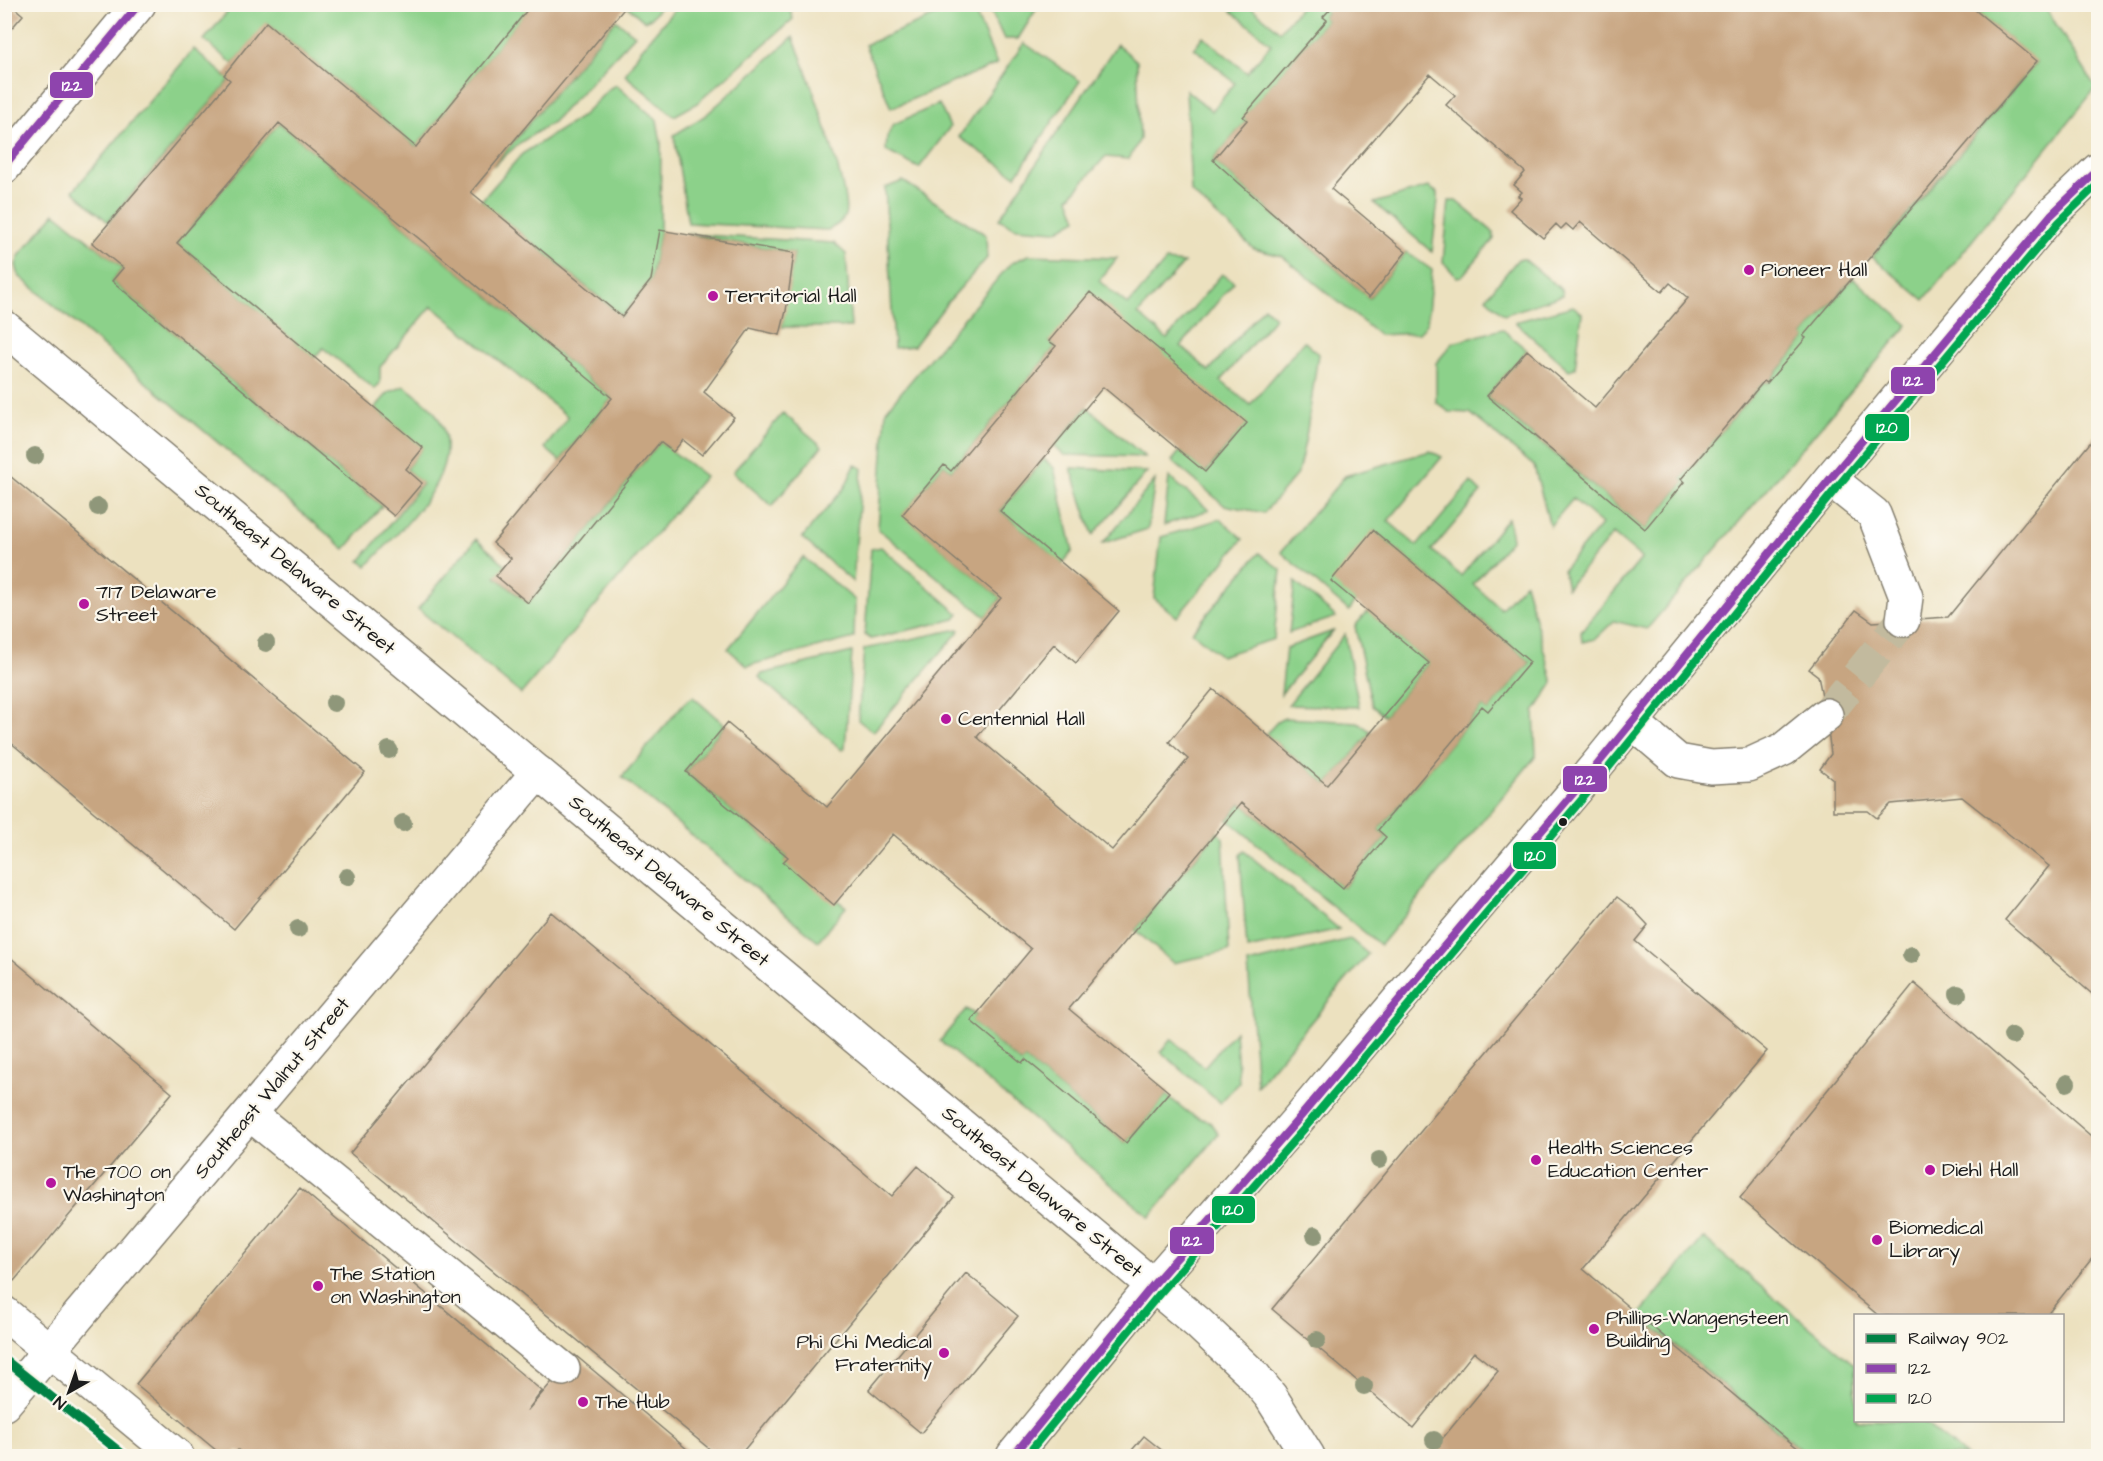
<svg xmlns="http://www.w3.org/2000/svg" width="2103" height="1461" font-family="'Architects Daughter',sans-serif">
  <style>
    .green { fill: #8cd18a; stroke: #547653; stroke-width: 1.5 }
    .building { fill: #c7a581 }
    .lines { fill: none; stroke-linecap: round; stroke-linejoin: round }
    .minor-tunnel { stroke: #c2ba9e; stroke-width: 33; stroke-dasharray: 33 16; stroke-linecap: butt }
    .minor-casing { stroke: #847e6e; stroke-width: 36 }
    .minor { stroke: #fff; stroke-width: 33 }
    .bus-1-casing { stroke: #fbf7ec; stroke-width: 12 }
    .bus-2-casing { stroke: #fbf7ec; stroke-width: 12 }
    .bus-1 { stroke: #8e44ad; stroke-width: 8 }
    .bus-2 { stroke: #00a651; stroke-width: 8 }
    .rail-1-casing { stroke: #fbf7ec; stroke-width: 14 }
    .rail-1 { stroke: #008144; stroke-width: 9 }
    .tree { fill: #8f977a }
    .poi-dot { fill: #b5179e; stroke: #fbf7ec; stroke-width: 2 }
    .bus-dot { fill: #1c1c1c; stroke: #fbf7ec; stroke-width: 2 }
    .labels { text-anchor: middle; dominant-baseline: central; stroke-width: 4.5; stroke-linejoin: round; paint-order: stroke }
    .poi-label { font-size: 20px; fill: #1c1c1c; stroke: #fbf7ec; text-anchor: start }
    .street-label { font-size: 20px; fill: #1c1c1c; stroke: #fbf7ec }
    .line-badge { stroke: #fbf7ec; stroke-width: 2 }
    .badge-label { font-size: 16px; text-anchor: middle; font-weight: bold; fill: #fff }
  </style>
  <rect width="100%" height="100%" fill="#fbf7ec"/>
  <filter id="ink" filterUnits="userSpaceOnUse"><feTurbulence type="fractalNoise" baseFrequency=".0167" numOctaves="2"/><feDisplacementMap in="SourceGraphic" scale="12" xChannelSelector="R" yChannelSelector="G"/><feConvolveMatrix kernelMatrix="1 2 1 2 8 2 1 2 1" color-interpolation-filters="sRGB"/></filter>
  <filter id="wash" filterUnits="userSpaceOnUse"><feTurbulence type="fractalNoise" baseFrequency=".008" numOctaves="4" result="noise"/><feDisplacementMap in="SourceGraphic" scale="24" xChannelSelector="R" yChannelSelector="G"/><feGaussianBlur stdDeviation="1.35" result="paint"/><feColorMatrix in="noise" values="0 0 0 0 0 0 0 0 0 0 0 0 0 0 0 0 0 1.4 0 .05"/><feComposite in="paint" operator="in"/></filter>
  <g filter="url(#wash)">
    <rect width="100%" height="100%" fill="#ece1bf"/>
    <!-- green -->
    <path class="green" d="M963,4L972,5L997,64L891,108L865,45Z
      M990,4L1030,5L1037,8L1018,39H1004L990,9Z
      M233,5H532L416,147L267,23L233,64L204,40Z
      M628,5V4L662,5L651,18L644,21L627,6Z
      M678,5H789L793,19L696,104L674,116L625,75L639,52Z
      M1229,5H1248L1280,31L1302,5H1319L1327,12L1323,17L1327,20L1244,117L1247,120L1213,160L1369,298L1406,252L1432,270L1427,324L1419,333L1379,335L1282,256L1254,249L1191,192L1186,90L1212,111L1235,83L1194,48L1203,36L1247,73L1271,44L1227,7Z
      M1969,5H2044L2096,88L1924,300L1872,257L2037,62Z
      M616,20L635,35L553,122L521,142L493,166Z
      M793,37C804,64 852,193 845,215C842,223 835,226 828,230L688,223L674,135L706,115Z
      M1024,43L1080,81L1016,176L959,137Z
      M1117,44L1137,61L1140,139L1129,159L1105,157L1069,198L1077,219L1056,231L1016,228L999,219Z
      M194,49L230,80L108,222L73,191Z
      M616,85L657,120L661,143L660,230L651,280L622,316L481,201L522,154L581,117L610,88Z
      M939,104L950,127L919,168L886,151L887,137L894,124Z
      M279,123L612,398L560,461L545,448L568,417L432,306L380,367V383L375,389L323,348L314,358L177,243Z
      M903,181L986,235L987,258L948,302L914,346L894,348L885,188Z
      M1428,187L1438,193V200L1432,252L1374,203Z
      M1449,201H1456L1493,232L1494,239L1462,276L1457,277L1443,262Z
      M55,213L123,268L112,281L382,506L345,549L19,276L16,265L19,256Z
      M687,234L834,243L846,254L851,327H782L794,253Z
      M1028,255L1117,258L1099,281L1128,305L1166,261L1184,263L1138,314L1167,339L1222,274L1234,282L1181,346L1209,371L1264,307L1275,317L1221,381L1250,405L1304,341L1318,354L1306,437L1298,473L1264,513L1224,505L1172,461L1180,451L1206,472L1246,423L1049,341L1056,346L951,471L944,465L903,515L1001,598L986,617L878,529L886,410L1010,264Z
      M1518,259H1524L1562,290L1563,295L1504,315L1486,298Z
      M1853,278L1908,325L1647,629L1614,621L1595,639L1582,642L1581,632L1642,558L1613,534L1567,588L1563,570L1602,524L1573,499L1550,526L1534,466L1470,413L1449,412L1436,402V363L1453,343L1502,329L1527,350L1487,397L1645,529L1684,482L1681,479L1764,381L1768,383L1805,339L1803,336Z
      M1573,306L1582,313L1575,368L1569,370L1515,322Z
      M404,386C413,393 425,401 433,410C477,466 401,528 367,566L360,561L422,484L406,469L422,448L375,408L388,393Z
      M1087,407L1145,457L1064,455L1054,446Z
      M783,413L822,446L772,506L733,472Z
      M660,442L705,476L521,694L418,609L476,539L506,565L496,577L528,603Z
      M1430,451L1442,457L1388,521L1417,546L1471,482L1481,492L1432,550L1461,576L1508,518L1512,539L1473,584L1501,609L1525,583L1553,683L1534,712L1536,756L1380,945L1228,820L1241,803L1343,888L1386,837L1378,830L1482,706L1488,711L1530,662L1374,531L1356,601L1349,611L1281,552L1345,476Z
      M1044,459L1054,468L1073,551L1062,564L1000,511Z
      M855,465L862,468L853,582L802,538L845,487Z
      M1071,468L1147,472L1093,535Z
      M1169,477L1209,510L1164,525Z
      M1155,480L1148,529L1103,543Z
      M1220,519L1243,539L1177,617L1154,598L1161,537Z
      M881,547L959,614L955,619L871,639L865,635L871,549Z
      M1259,553L1281,570L1274,639L1221,656L1192,632Z
      M803,557L855,600L854,638L747,666L728,649Z
      M1295,582L1336,617L1289,633Z
      M1368,611L1429,663L1385,716L1372,706L1355,626Z
      M958,629L960,630L873,732L858,720L864,649Z
      M1333,631L1281,694L1286,648Z
      M1345,634L1359,707L1288,705Z
      M852,652L845,748L842,750L759,677L762,674Z
      M693,697L725,725L686,772L788,857L784,862L846,907L818,941L622,777L684,703Z
      M1284,718L1358,722L1371,732L1327,785L1266,734L1277,722Z
      M1217,832L1223,837L1229,951L1173,963L1135,930Z
      M1244,851L1339,929H1340L1247,949L1240,855Z
      M1350,939L1368,954L1257,1086L1248,964Z
      M966,1009L976,1015L972,1021L1021,1063L1025,1059L1126,1143L1166,1095C1174,1101 1181,1107 1189,1113C1202,1122 1211,1116 1218,1134L1150,1217L940,1041Z
      M1235,1031L1239,1082L1220,1103L1161,1052L1171,1039L1204,1067Z
      M1703,1238L1855,1365L1856,1420L1922,1421L1966,1456H1808L1639,1315Z"/>
    <g id="blocks">
      <!-- building -->
      <path class="building" d="M4,4H10L23,15L4,37Z
        M532,4H628L471,192L622,317L651,280L660,230L794,253L786,311L780,335L750,328L704,392L734,417L702,455L683,440L673,452L660,442L528,603L496,576L511,558L493,543L612,398L279,123L177,243L423,448L406,469L422,483L394,516L112,281L123,268L92,243L230,80L224,75L266,22L416,147Z
        M1334,5H1969L2037,61L1803,336L1806,338L1767,383L1764,381L1681,479L1684,482L1645,529L1487,396L1527,350L1595,408L1688,298L1670,283L1662,292L1580,222L1573,230L1566,224L1561,229L1556,224L1543,238L1510,210L1521,198L1518,196L1522,192L1514,185L1525,172L1446,105L1455,95L1430,74L1331,189L1406,252L1369,298L1213,160L1247,120L1243,117L1327,20L1323,17Z
        M1090,292L1247,423L1205,472L1103,387L1000,511L1119,611L1076,663L1054,644L977,737L1112,850L1188,759L1169,742L1213,689L1327,785L1429,663L1331,581L1373,530L1530,662L1488,711L1482,706L1378,830L1386,837L1343,888L1241,803L1069,1009L1169,1092L1126,1143L1025,1059L1022,1063L971,1021L1031,949L893,834L834,905L783,862L788,857L686,772L727,723L827,807L1001,598L902,515L944,465L951,471L1056,346L1049,341Z
        M2098,433V999L2005,920L2049,866L1962,797L1891,804L1877,818L1868,811H1833V779L1820,769L1831,754L1826,715L1818,676L1809,669L1856,610L1873,622L1948,617Z
        M4,471L365,772L234,929L4,737Z
        M1617,897L1633,909L1648,925L1635,941L1767,1051L1583,1269L1807,1456H1428L1498,1371L1474,1352L1413,1428L1272,1309Z
        M551,912L892,1196L918,1166L954,1197L739,1456H718L350,1153Z
        M4,952L172,1093L14,1281L4,1272Z
        M1914,983L2098,1142V1251L2046,1316H1879L1740,1198Z
        M300,1188L542,1391L527,1411L575,1355L695,1456H246L238,1450L232,1456H223L136,1384Z
        M966,1273L1018,1316L921,1433L869,1390Z
        M1144,1436L1169,1456H1127Z"/>
    </g>
  </g>
  <g filter="url(#ink)">
    <use href="#blocks" fill-opacity="0" stroke="#847e6e" stroke-width="1.5"/>
    <g class="lines">
      <!-- minor-tunnel -->
      <path class="minor-tunnel" d="M1826,715L1903,620"/>
      <!-- minor casing -->
      <g class="minor-casing">
        <path id="minor" d="M4,167L139,4
          M4,327L1198,1323L1254,1376L1271,1397L1308,1456
          M1830,479L1874,514L1906,597L1903,620
          M1632,722L1678,761L1711,767L1749,765L1784,749L1826,715
          M250,1114L563,1369
          M4,1313L177,1456
          M4,1404L538,772
          M1013,1456L1153,1285L1295,1123L1597,765L1830,479L2051,215L2098,170"/>
      </g>
      <!-- minor -->
      <use href="#minor" class="minor"/>
      <!-- bus-1 casing -->
      <g class="bus-1-casing">
        <path id="bus-1" d="M4,166L139,4
          M1013,1456L1153,1285L1295,1123L1597,765L1830,479L2051,215L2098,170"/>
      </g>
      <!-- bus-2 casing -->
      <g class="bus-2-casing">
        <path id="bus-2" d="M1026,1456L1161,1292L1303,1130L1605,772L1838,486L2059,222L2098,184"/>
      </g>
      <!-- bus-1 -->
      <use href="#bus-1" class="bus-1"/>
      <!-- bus-2 -->
      <use href="#bus-2" class="bus-2"/>
      <!-- rail-1 casing -->
      <g class="rail-1-casing">
        <path id="rail-1" d="M4,1359L125,1456"/>
      </g>
      <!-- rail-1 -->
      <use href="#rail-1" class="rail-1"/>
    </g>
    <!-- trees -->
    <g class="tree">
      <circle cx="35" cy="456" r="9"/>
      <circle cx="98" cy="507" r="9"/>
      <circle cx="266" cy="643" r="9"/>
      <circle cx="334" cy="703" r="9"/>
      <circle cx="389" cy="750" r="9"/>
      <circle cx="403" cy="823" r="9"/>
      <circle cx="347" cy="877" r="9"/>
      <circle cx="298" cy="929" r="9"/>
      <circle cx="1911" cy="955" r="9"/>
      <circle cx="1958" cy="994" r="9"/>
      <circle cx="2012" cy="1036" r="9"/>
      <circle cx="2067" cy="1083" r="9"/>
      <circle cx="1379" cy="1160" r="9"/>
      <circle cx="1315" cy="1235" r="9"/>
      <circle cx="1317" cy="1340" r="9"/>
      <circle cx="1364" cy="1386" r="9"/>
      <circle cx="1434" cy="1440" r="9"/>
    </g>
  </g>
  <!-- markers -->
  <g class="poi-dot">
    <circle cx="1749" cy="270" r="6"/>
    <circle cx="713" cy="296" r="6"/>
    <circle cx="84" cy="604" r="6"/>
    <circle cx="946" cy="719" r="6"/>
    <circle cx="1536" cy="1160" r="6"/>
    <circle cx="1930" cy="1170" r="6"/>
    <circle cx="51" cy="1183" r="6"/>
    <circle cx="1877" cy="1240" r="6"/>
    <circle cx="318" cy="1286" r="6"/>
    <circle cx="1594" cy="1329" r="6"/>
    <circle cx="944" cy="1353" r="6"/>
    <circle cx="583" cy="1402" r="6"/>
  </g>
  <circle class="bus-dot" cx="1563" cy="822" r="5"/>
  <g class="labels">
    <!-- poi labels -->
    <g class="poi-label">
      <text x="1761" y="270">Pioneer Hall</text>
      <text x="725" y="296">Territorial Hall</text>
      <text x="96" y="592">717 Delaware<tspan x="96" dy="23">Street</tspan></text>
      <text x="958" y="719">Centennial Hall</text>
      <text x="1548" y="1148">Health Sciences<tspan x="1548" dy="23">Education Center</tspan></text>
      <text x="1942" y="1170">Diehl Hall</text>
      <text x="63" y="1172">The 700 on<tspan x="63" dy="23">Washington</tspan></text>
      <text x="1889" y="1228">Biomedical<tspan x="1889" dy="23">Library</tspan></text>
      <text x="330" y="1274">The Station<tspan x="330" dy="23">on Washington</tspan></text>
      <text x="1606" y="1318">Phillips-Wangensteen<tspan x="1606" dy="23">Building</tspan></text>
      <text x="932" y="1342" text-anchor="end">Phi Chi Medical<tspan x="932" dy="23">Fraternity</tspan></text>
      <text x="595" y="1402">The Hub</text>
    </g>
    <!-- street labels -->
    <g class="street-label">
      <text transform="translate(295 569) rotate(40)">Southeast Delaware Street</text>
      <text transform="translate(669 881) rotate(40)">Southeast Delaware Street</text>
      <text transform="translate(272 1088) rotate(-50)">Southeast Walnut Street</text>
      <text transform="translate(1042 1192) rotate(40)">Southeast Delaware Street</text>
    </g>
  </g>
  <g class="line-badge">
    <rect x="49" y="71" width="45" height="28" rx="6" fill="#8e44ad"/>
    <rect x="1890" y="366" width="46" height="29" rx="6" fill="#8e44ad"/>
    <rect x="1864" y="413" width="46" height="29" rx="6" fill="#00a651"/>
    <rect x="1562" y="765" width="46" height="28" rx="6" fill="#8e44ad"/>
    <rect x="1512" y="841" width="45" height="29" rx="6" fill="#00a651"/>
    <rect x="1211" y="1195" width="45" height="29" rx="6" fill="#00a651"/>
    <rect x="1169" y="1226" width="46" height="29" rx="6" fill="#8e44ad"/>
  </g>
  <g class="badge-label">
    <text x="72" y="91">122</text>
    <text x="1913" y="386">122</text>
    <text x="1887" y="433">120</text>
    <text x="1585" y="785">122</text>
    <text x="1535" y="861">120</text>
    <text x="1233" y="1215">120</text>
    <text x="1192" y="1246">122</text>
  </g>
  <!-- margin -->
  <rect width="2103" height="1461" fill="none" stroke="#fbf7ec" stroke-width="24"/>
  <!-- legend -->
  <rect x="1854" y="1314" width="210" height="108" fill="#fbf7ec" stroke="#a29f99" stroke-width="1.5"/>
  <rect x="1866" y="1334" width="30" height="9" fill="#008144" stroke="#a29f99" stroke-width="1.5"/>
  <text x="1908" y="1344" font-size="18" fill="#1c1c1c">Railway 902</text>
  <rect x="1866" y="1364" width="30" height="9" fill="#8e44ad" stroke="#a29f99" stroke-width="1.5"/>
  <text x="1908" y="1374" font-size="18" fill="#1c1c1c">122</text>
  <rect x="1866" y="1394" width="30" height="9" fill="#00a651" stroke="#a29f99" stroke-width="1.5"/>
  <text x="1908" y="1404" font-size="18" fill="#1c1c1c">120</text>
  <!-- north arrow -->
  <g transform="translate(69 1392) rotate(220)" stroke="#fbf7ec" stroke-width="4.5" paint-order="stroke">
  <path d="M0-4.5L10 22L0 15L-10 22Z" fill="#1c1c1c"/>
  <text y="-9" font-size="16" font-weight="bold" text-anchor="middle" fill="#1c1c1c">N</text>
  </g>
</svg>
